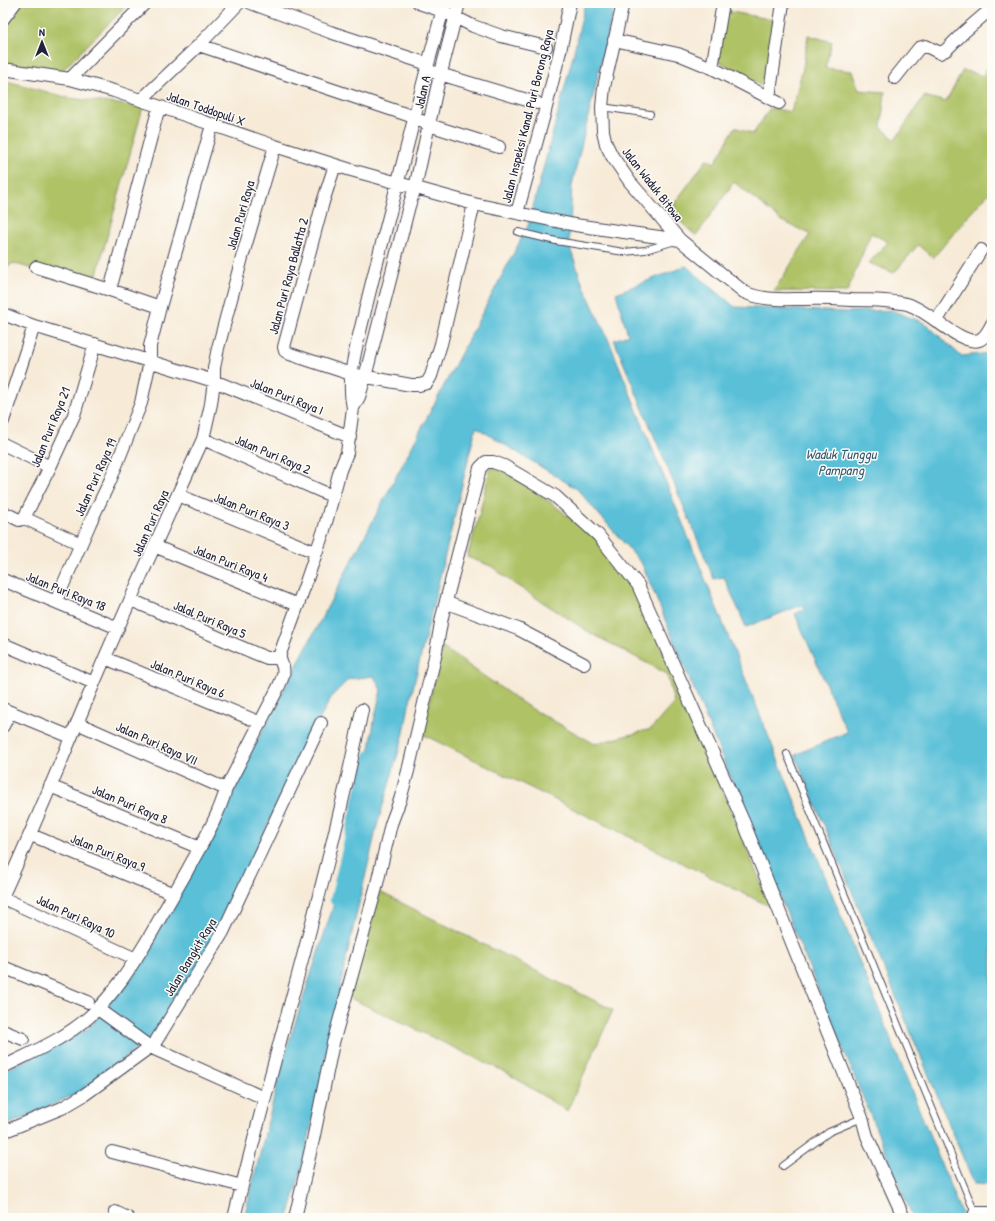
<svg xmlns="http://www.w3.org/2000/svg" width="995" height="1221" font-family="'Patrick Hand',sans-serif">
  <style>
    .green { fill: #afc266; stroke: #687250 }
    .water { fill: #5ac0d8; stroke: #3e718a }
    .lines { fill: none; stroke-linecap: round; stroke-linejoin: round }
    .canal { stroke: #5ac0d8; stroke-width: 12 }
    .lane-casing { stroke: #424053; stroke-width: 8 }
    .street-casing { stroke: #424053; stroke-width: 14 }
    .lane { stroke: #fff; stroke-width: 6 }
    .street { stroke: #fff; stroke-width: 12 }
    .labels { text-anchor: middle; dominant-baseline: central; stroke-width: 3; stroke-linejoin: round; paint-order: stroke }
    .street-label { font-size: 13px; fill: #22223b; stroke: #fdfcf7 }
    .water-label { font-size: 14px; font-style: italic; fill: #365972; stroke: #fdfcf7 }
  </style>
  <rect width="100%" height="100%" fill="#fdfcf7"/>
  <filter id="ink" filterUnits="userSpaceOnUse"><feTurbulence type="fractalNoise" baseFrequency=".025" numOctaves="2"/><feDisplacementMap in="SourceGraphic" scale="8" xChannelSelector="R" yChannelSelector="G"/><feConvolveMatrix kernelMatrix="1 2 1 2 8 2 1 2 1" color-interpolation-filters="sRGB"/></filter>
  <filter id="wash" filterUnits="userSpaceOnUse"><feTurbulence type="fractalNoise" baseFrequency=".012" numOctaves="4" result="noise"/><feDisplacementMap in="SourceGraphic" scale="16" xChannelSelector="R" yChannelSelector="G"/><feGaussianBlur stdDeviation="0.9" result="paint"/><feColorMatrix in="noise" values="0 0 0 0 0 0 0 0 0 0 0 0 0 0 0 0 0 1.4 0 .05"/><feComposite in="paint" operator="in"/></filter>
  <g filter="url(#wash)">
    <rect width="100%" height="100%" fill="#f7ebd8"/>
    <!-- green -->
    <path class="green" d="M3,3H129L60,73L3,63Z
      M726,11L775,20L765,88L717,60Z
      M808,35L832,42L825,68L852,71L859,90L885,92L881,127L895,140L924,96L946,102L963,70L983,76L992,59V190L976,207L933,258L918,245L894,273L869,263L888,242L871,233L847,292L774,291L810,234L782,221L734,182L696,236L679,220L674,204L707,159L715,163L735,127L753,134L770,108L791,112L803,68Z
      M3,80L69,98L143,107L93,288L13,263L3,271Z
      M490,468H507L601,542L640,600L674,674L771,907L422,734L442,647L527,706L595,744L651,729L674,703L667,674L589,632L513,583L491,566L467,557L479,516Z
      M380,892L613,1010L567,1111L507,1073L348,997Z"/>
    <!-- water -->
    <path class="water" d="M585,3H615L572,185L569,245L583,285L609,341L963,1218H913L642,564L577,489L476,427L409,705L404,733L377,826L346,959L304,1160L288,1218H244L284,1057L359,827L374,721L381,690L374,676L349,679L332,696L288,779L202,972L156,1034L78,1093L3,1127V1071L89,1028L150,947L249,756L528,226L573,56Z
      M686,266L735,307L847,312L891,310L925,323L961,356L992,353V1185L974,1184L795,755L847,732L795,614L804,609L802,605L746,627L724,577L714,579L614,340L628,335L616,293Z"/>
    <g class="lines">
      <!-- canal -->
      <path class="canal" d="M336,900L370,756"/>
    </g>
  </g>
  <g filter="url(#ink)">
    <g class="lines">
      <!-- lane casing -->
      <g class="lane-casing">
        <path id="lane" d="M602,107L650,114
          M518,232L556,241L624,252L645,250L672,242
          M787,754L975,1213
          M783,1166L829,1132L862,1118"/>
      </g>
      <!-- street casing -->
      <g class="street-casing">
        <path id="street" d="M251,3L330,32L428,64
          M419,3L443,11L473,26L501,36L546,47
          M623,3L604,87L602,107L603,131L606,144L612,156L630,182L680,240L744,292C763,301 783,299 804,299C820,298 836,299 852,300C870,300 889,300 907,304C927,309 961,346 979,340C985,338 989,330 992,324
          M3,19L15,3
          M614,40L678,54L712,68L779,103
          M199,45L414,117L429,125L499,147
          M712,68L723,3
          M3,69L70,79L114,91L275,146L351,170L474,204L575,225L680,240
          M433,72L537,103
          M895,78L919,48L926,46L940,53L946,50L964,32L992,8
          M70,79L145,3
          M769,98L783,3
          M141,100L199,45L239,3
          M335,165L323,202L284,347L285,351L290,354L351,374L411,385H419L427,383L431,376L441,344L474,204
          M517,213L544,115L560,51L570,3
          M36,267L110,290L160,307
          M110,290L159,107
          M3,314L34,326L214,381L350,437
          M937,320L981,250
          M353,408C346,377 357,345 364,315C374,272 386,229 397,185C413,125 427,63 445,3
          M3,421L34,326
          M203,439L332,496
          M3,444L50,467
          M178,495L315,552
          M3,512L19,520L24,518L81,544
          M24,518L50,467L74,415L95,344
          M154,546L298,605
          M3,580L118,628
          M131,600L257,654L267,658H279
          M56,601L90,523L110,481L141,403L150,361V346L160,307L212,125
          M447,603L518,629L584,664
          M3,644L94,683
          M105,658L261,723
          M3,709L71,737
          M77,723L226,789
          M3,726L10,712
          M50,786L200,848
          M31,835L174,894
          M3,895C35,825 64,754 94,683C129,601 166,520 203,439L211,404L214,381V368L218,348L243,254L275,146
          M3,898L136,959
          M3,967L88,1002
          M98,1009L150,1047L264,1098
          M3,1031L23,1039
          M3,1067C33,1052 64,1039 89,1017C115,994 133,964 151,934C163,913 175,892 187,871C201,845 218,818 226,789L278,688C281,681 285,675 283,667C281,662 279,659 280,654L305,585L324,530L340,470L347,453L353,408L359,397L365,377L409,206L415,188L437,88L459,3
          M3,1132L62,1108L84,1095L150,1047L156,1041L223,932L321,723
          M112,1152L242,1186
          M115,1212L128,1218
          M234,1218C275,1049 328,882 362,710
          M295,1218L313,1140L333,1043L376,888L391,824L400,800L408,771L435,657L442,617L480,468L486,462H493L504,466L555,496L598,535L638,585L744,823L862,1118L867,1136L904,1218
          M977,1218L975,1213H992"/>
      </g>
      <!-- lane -->
      <use href="#lane" class="lane"/>
      <!-- street -->
      <use href="#street" class="street"/>
    </g>
  </g>
  <g class="labels">
    <!-- street labels -->
    <g class="street-label">
      <text transform="translate(422 92) rotate(-77)">Jalan A</text>
      <text transform="translate(206 108) rotate(19)">Jalan Toddopuli X</text>
      <text transform="translate(527 116) rotate(-76)">Jalan Inspeksi Kanal Puri Borong Raya</text>
      <text transform="translate(653 184) rotate(52)">Jalan Waduk Bitowa</text>
      <text transform="translate(240 215) rotate(-74)">Jalan Puri Raya</text>
      <text transform="translate(288 276) rotate(-75)">Jalan Puri Raya Ballatta 2</text>
      <text transform="translate(287 396) rotate(22)">Jalan Puri Raya I</text>
      <text transform="translate(50 427) rotate(-68)">Jalan Puri Raya 21</text>
      <text transform="translate(273 454) rotate(23)">Jalan Puri Raya 2</text>
      <text transform="translate(95 477) rotate(-66)">Jalan Puri Raya 19</text>
      <text transform="translate(252 511) rotate(22)">Jalan Puri Raya 3</text>
      <text transform="translate(150 523) rotate(-66)">Jalan Puri Raya</text>
      <text transform="translate(231 563) rotate(22)">Jalan Puri Raya 4</text>
      <text transform="translate(66 591) rotate(22)">Jalan Puri Raya 18</text>
      <text transform="translate(210 619) rotate(23)">Jalal Puri Raya 5</text>
      <text transform="translate(188 678) rotate(23)">Jalan Puri Raya 6</text>
      <text transform="translate(157 743) rotate(24)">Jalan Puri Raya VII</text>
      <text transform="translate(130 804) rotate(23)">Jalan Puri Raya 8</text>
      <text transform="translate(108 852) rotate(22)">Jalan Puri Raya 9</text>
      <text transform="translate(76 916) rotate(25)">Jalan Puri Raya 10</text>
      <text transform="translate(190 957) rotate(-59)">Jalan Bangkit Raya</text>
    </g>
    <!-- water labels -->
    <g class="water-label">
      <text x="841" y="453">Waduk Tunggu<tspan x="841" dy="16">Pampang</tspan></text>
    </g>
  </g>
  <!-- margin -->
  <rect width="995" height="1221" fill="none" stroke="#fdfcf7" stroke-width="16"/>
  <!-- north arrow -->
  <g transform="translate(42 42)" stroke="#fdfcf7" stroke-width="3" paint-order="stroke">
  <path d="M0-3L7 15L0 10L-7 15Z" fill="#22223b"/>
  <text y="-6" font-size="11" font-weight="bold" text-anchor="middle" fill="#22223b">N</text>
  </g>
</svg>
